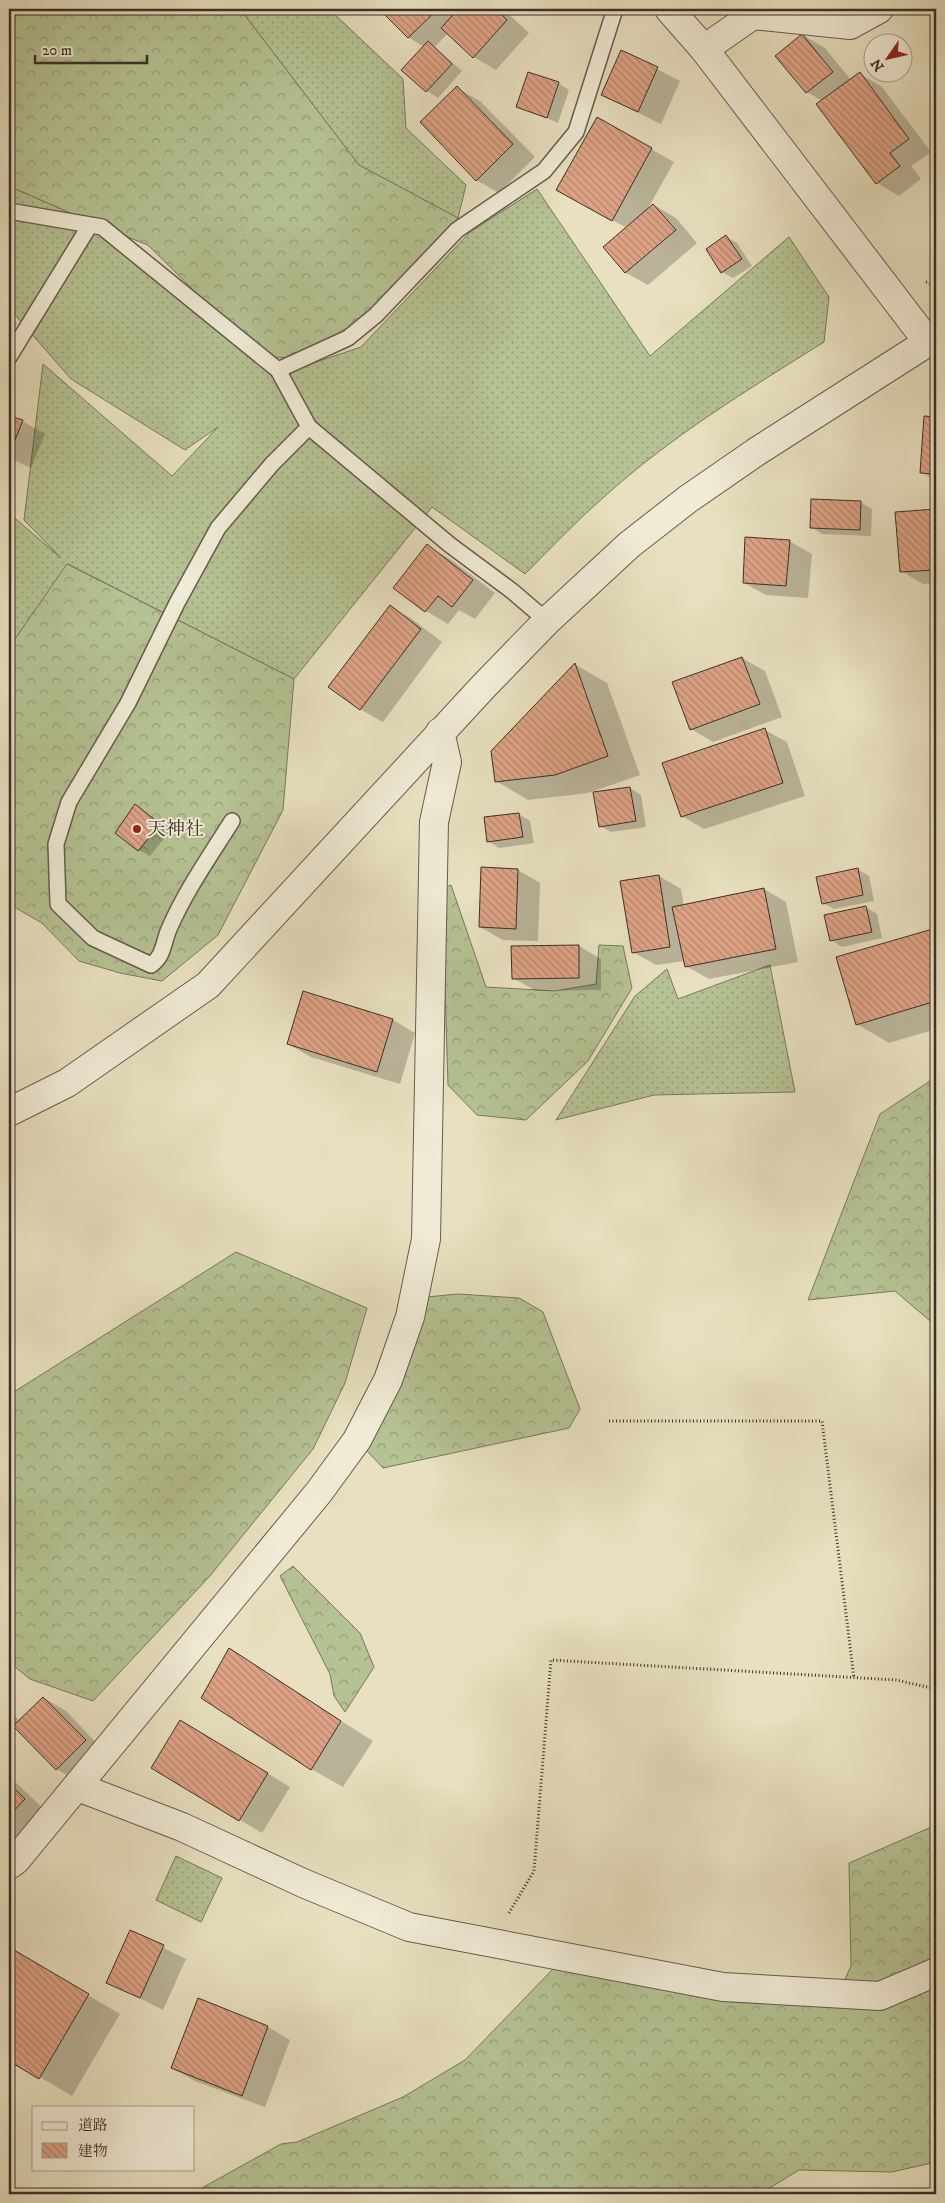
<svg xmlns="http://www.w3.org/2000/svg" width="945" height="2203" font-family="'IM FELL DW Pica','Noto Serif JP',serif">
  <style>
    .grass { fill: url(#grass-dots); stroke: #78795e }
    .forest { fill: url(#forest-crowns); stroke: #78795e }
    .shadow { fill: #0003 }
    .building { fill: url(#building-back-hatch); stroke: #3b3029 }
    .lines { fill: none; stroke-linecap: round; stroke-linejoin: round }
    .service-casing { stroke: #665c4f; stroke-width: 18 }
    .minor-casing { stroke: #665c4f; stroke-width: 30 }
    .tertiary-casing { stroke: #665c4f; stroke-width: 30 }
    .path { stroke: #3b3029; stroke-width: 3; stroke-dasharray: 1 2.5; stroke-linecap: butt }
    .service { stroke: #f0ebd6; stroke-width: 15 }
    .minor { stroke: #f0ebd6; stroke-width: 28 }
    .tertiary { stroke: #f0ebd6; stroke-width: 28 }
    .poi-dot { fill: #8f2418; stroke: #f0ebd6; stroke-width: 2 }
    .labels { text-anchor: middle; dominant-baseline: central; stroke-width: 4; stroke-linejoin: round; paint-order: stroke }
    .poi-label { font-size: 19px; fill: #3b3029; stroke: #f0ebd6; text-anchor: start }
  </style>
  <defs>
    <pattern id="grass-dots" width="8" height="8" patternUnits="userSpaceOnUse" patternTransform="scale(1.25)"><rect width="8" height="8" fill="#b5c293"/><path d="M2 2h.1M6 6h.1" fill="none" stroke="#949e78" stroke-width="1.8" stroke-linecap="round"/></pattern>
    <pattern id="forest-crowns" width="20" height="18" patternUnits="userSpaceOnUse" patternTransform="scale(1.25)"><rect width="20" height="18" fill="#b5c293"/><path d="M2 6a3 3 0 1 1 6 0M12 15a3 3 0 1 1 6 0" fill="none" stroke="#949e78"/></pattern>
    <pattern id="building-back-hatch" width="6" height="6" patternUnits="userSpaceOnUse" patternTransform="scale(1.25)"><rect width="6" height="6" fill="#dea385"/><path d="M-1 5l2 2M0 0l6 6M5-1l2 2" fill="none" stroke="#b5856d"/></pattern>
  </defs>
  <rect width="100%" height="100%" fill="#e8e0c0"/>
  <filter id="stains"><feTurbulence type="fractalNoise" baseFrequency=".004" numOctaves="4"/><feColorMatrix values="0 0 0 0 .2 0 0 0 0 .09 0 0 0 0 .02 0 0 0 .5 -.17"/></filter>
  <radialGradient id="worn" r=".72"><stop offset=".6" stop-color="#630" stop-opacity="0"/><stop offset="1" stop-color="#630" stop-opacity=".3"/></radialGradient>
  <!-- grass -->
  <path class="grass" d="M240,9H292L295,13L329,9L403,79L406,128L466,185L458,218L359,165Z
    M9,186L102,227L278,370L272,377L361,347L470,232L537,189L650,356L789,237L829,297L824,342C749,389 670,437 604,497C576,521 551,548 525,574L432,507L294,679L68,564L15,639L9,640V513L61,558L24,520L43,364L172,476L218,427L185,450L71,379L9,308Z
    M770,965L795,1092L654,1095L556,1120L635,996L667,969L678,999Z
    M176,1856L222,1878L201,1922L156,1900Z"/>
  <!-- forest -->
  <path class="forest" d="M9,9H240L359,165L458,218L376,315L302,359L260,356L148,245L102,227L9,186Z
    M67,564L294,679L283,810L218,935L162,981L120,973L79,961L42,923L9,904V640L15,639Z
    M451,885L486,987L555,991L596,984L599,945L623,946L632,988L588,1061L526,1120L477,1115L448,1085L442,889Z
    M936,1077V1326L895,1291L808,1300L880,1114Z
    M236,1252L367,1308L345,1383L313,1449L209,1577L93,1701L30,1679L9,1662V1395Z
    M458,1294L519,1298L543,1312L580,1409L569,1428L383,1468L357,1440L427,1297Z
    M293,1566L360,1633L374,1667L345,1712L334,1696L330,1674L280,1576Z
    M936,1825V2162L892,2172L799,2170L760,2194H191L281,2144L297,2142L403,2097L465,2060L553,1969L650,1973L838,1994L851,1966L849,1863Z"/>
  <!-- shadow -->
  <path class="shadow" d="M380,9H503L529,33L496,70L474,57L448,33L435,47L462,71L438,98L427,91L424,47L408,37Z
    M802,35L825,48L851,80L860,74L882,87L931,152L911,166L921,179L899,196L877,183L822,101L807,92L777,56Z
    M622,51L680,81L661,124L602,95Z
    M558,83L569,90L558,123L518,106Z
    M457,88L480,101L535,157L499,193L476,180Z
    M597,119L674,162L647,210L654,205L676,218L697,243L648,285L626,273L605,247L627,228L580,203Z
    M726,237L737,243L752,266L733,278L722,272Z
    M9,318L17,323L9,342Z
    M9,417L22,421L45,434L31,468L9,458Z
    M925,417L936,418V481L921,472Z
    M860,502L872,509L871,536L822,534L811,527Z
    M936,511V583L923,584L901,571L897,513Z
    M789,541L812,554L808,598L766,595L744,583Z
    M428,546L450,559L495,593L475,619L459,610L448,624L426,611Z
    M390,606L412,619L442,642L383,722L360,709Z
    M742,658L765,671L782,717L713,742L691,729Z
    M576,665L607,683L640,775L588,793L528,800L496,781L493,751Z
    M765,730L787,742L805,796L704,829L682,816Z
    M630,788L641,795L646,827L611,832L600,826Z
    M135,806L170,831L150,856L139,850Z
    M519,814L530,821L534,843L499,848L488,841Z
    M857,869L869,876L874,901L834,909L823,903Z
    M518,870L540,883L538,941L503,940L480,927Z
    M659,876L681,889L684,906L764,889L786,902L798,962L709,979L686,966L685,961L656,965L633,952Z
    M866,907L877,914L882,938L842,947L831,940Z
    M936,929V1029L889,1043L857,1024L837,958Z
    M579,946L601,959V990L536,991L513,978Z
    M304,993L393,1020L415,1033L400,1084L311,1057L288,1044Z
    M229,1650L373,1741L343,1787L311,1769Z
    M44,1698L66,1711L107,1754L79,1782L56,1769L15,1727L9,1748V1712L18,1719L16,1726Z
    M203,1734L290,1787L262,1833L153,1768Z
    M9,1776L47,1812L12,1849L9,1847Z
    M131,1932L186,1959L163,2010L108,1982Z
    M9,1949L120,2014L72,2096L9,2059Z
    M198,2000L268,2027L290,2040L265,2107L195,2081L172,2068Z"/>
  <!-- building -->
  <path class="building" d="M379,9H438L408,38Z
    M458,9H496L507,20L473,58L441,28Z
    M802,34L833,72L806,93L775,56Z
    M428,41L452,64L426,92L401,70Z
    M621,50L658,67L638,112L601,95Z
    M528,72L559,82L547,118L516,107Z
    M860,72L909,139L890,153L900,166L876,184L816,104Z
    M457,86L513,144L476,181L420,122Z
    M597,117L652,148L612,221L556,190Z
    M653,204L676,230L625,273L603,247Z
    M726,235L742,259L721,273L706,249Z
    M9,416L23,420L9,455Z
    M924,416L936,417V474L920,473Z
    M811,499L861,501L860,530L810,528Z
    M936,509V570L900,572L895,512Z
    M745,537L790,540L786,586L743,583Z
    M427,544L473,580L452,607L438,596L425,612L393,588Z
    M390,605L421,629L360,710L328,687Z
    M742,657L760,704L690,730L672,682Z
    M575,663L608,756L555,775L495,782L491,751Z
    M765,728L783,783L681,817L662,763Z
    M630,787L636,821L599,827L593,792Z
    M135,804L160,824L138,851L115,833Z
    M519,813L523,837L487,842L484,817Z
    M481,867L518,869L516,929L479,927Z
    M858,868L863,895L822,904L816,877Z
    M659,875L670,947L632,953L620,881Z
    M764,888L776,949L685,967L672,907Z
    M866,906L872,932L830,941L824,915Z
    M936,928V1001L856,1025L836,957Z
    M579,945V978L512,979L511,946Z
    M303,991L393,1019L377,1072L287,1044Z
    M229,1648L341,1721L311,1770L201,1698Z
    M43,1697L86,1740L56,1770L13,1726Z
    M180,1720L268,1773L239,1821L151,1768Z
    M9,1783L25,1799L9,1816Z
    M130,1930L164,1945L140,1998L106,1983Z
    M9,1947L89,1994L39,2079L9,2061Z
    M198,1998L268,2026L242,2096L171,2068Z
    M9,2188L18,2190L17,2194H9Z"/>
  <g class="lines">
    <!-- service casing -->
    <g class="service-casing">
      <path id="service" d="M9,211L102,227L278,370L309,427L450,545L512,591L547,621
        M9,357L90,225
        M278,370L348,338L376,315L457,230L544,171L576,132L615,9
        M232,821C210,856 186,890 169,929C163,943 164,956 151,965L93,938L58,904L56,844L69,802L128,703L177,603L218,528L272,464L309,427"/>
    </g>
    <!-- minor casing -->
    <g class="minor-casing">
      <path id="minor" d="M704,49L753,15L850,25L879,9
        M78,1787L182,1827L303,1883L409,1927L723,1987L880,1996L936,1972"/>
    </g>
    <!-- tertiary casing -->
    <g class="tertiary-casing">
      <path id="tertiary" d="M669,9L704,49L928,342
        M9,1112L67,1083L208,985L483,687L547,621L629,545L688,499L756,452L936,337
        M9,1865L16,1860L319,1492L357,1440L388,1380L410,1317L426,1239L434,822L447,762L440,732"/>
    </g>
    <!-- path -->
    <path class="path" d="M926,282L936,286
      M609,1421H822L854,1678
      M509,1913L534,1871L551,1660L896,1680L936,1689"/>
    <!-- service -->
    <use href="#service" class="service"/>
    <!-- minor -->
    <use href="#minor" class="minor"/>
    <!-- tertiary -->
    <use href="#tertiary" class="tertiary"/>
  </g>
  <!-- markers -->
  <circle class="poi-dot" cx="137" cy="829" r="5"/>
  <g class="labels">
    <!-- poi labels -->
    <g class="poi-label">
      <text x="147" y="829">天神社</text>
    </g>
  </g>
  <!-- margin -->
  <rect width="945" height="2203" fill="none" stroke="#e8e0c0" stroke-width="30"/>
  <rect x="10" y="10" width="925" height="2183" fill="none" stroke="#3b3029" stroke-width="2.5"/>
  <rect x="15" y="15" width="915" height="2173" fill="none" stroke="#3b3029"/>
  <!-- legend -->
  <rect x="32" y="2106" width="162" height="65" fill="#f0ebd6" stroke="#a8a091"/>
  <rect x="42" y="2122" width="25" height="8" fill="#f0ebd6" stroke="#a8a091"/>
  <text x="78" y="2130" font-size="15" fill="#3b3029">道路</text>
  <rect x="42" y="2143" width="25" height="15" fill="url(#building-back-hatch)" stroke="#a8a091"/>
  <text x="78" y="2156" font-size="15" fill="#3b3029">建物</text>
  <!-- north arrow -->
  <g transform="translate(888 58) rotate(236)"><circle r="24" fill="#f0ebd6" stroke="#a8a091"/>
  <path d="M0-4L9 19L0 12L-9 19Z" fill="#8f2418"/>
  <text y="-8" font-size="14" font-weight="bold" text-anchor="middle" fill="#3b3029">N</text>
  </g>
  <!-- scale -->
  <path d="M35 55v8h112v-8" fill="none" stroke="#3b3029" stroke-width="2.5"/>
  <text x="42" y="55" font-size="15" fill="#3b3029" stroke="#f0ebd6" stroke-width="4" paint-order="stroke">20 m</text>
  <rect width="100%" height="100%" filter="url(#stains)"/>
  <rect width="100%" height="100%" fill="url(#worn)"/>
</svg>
